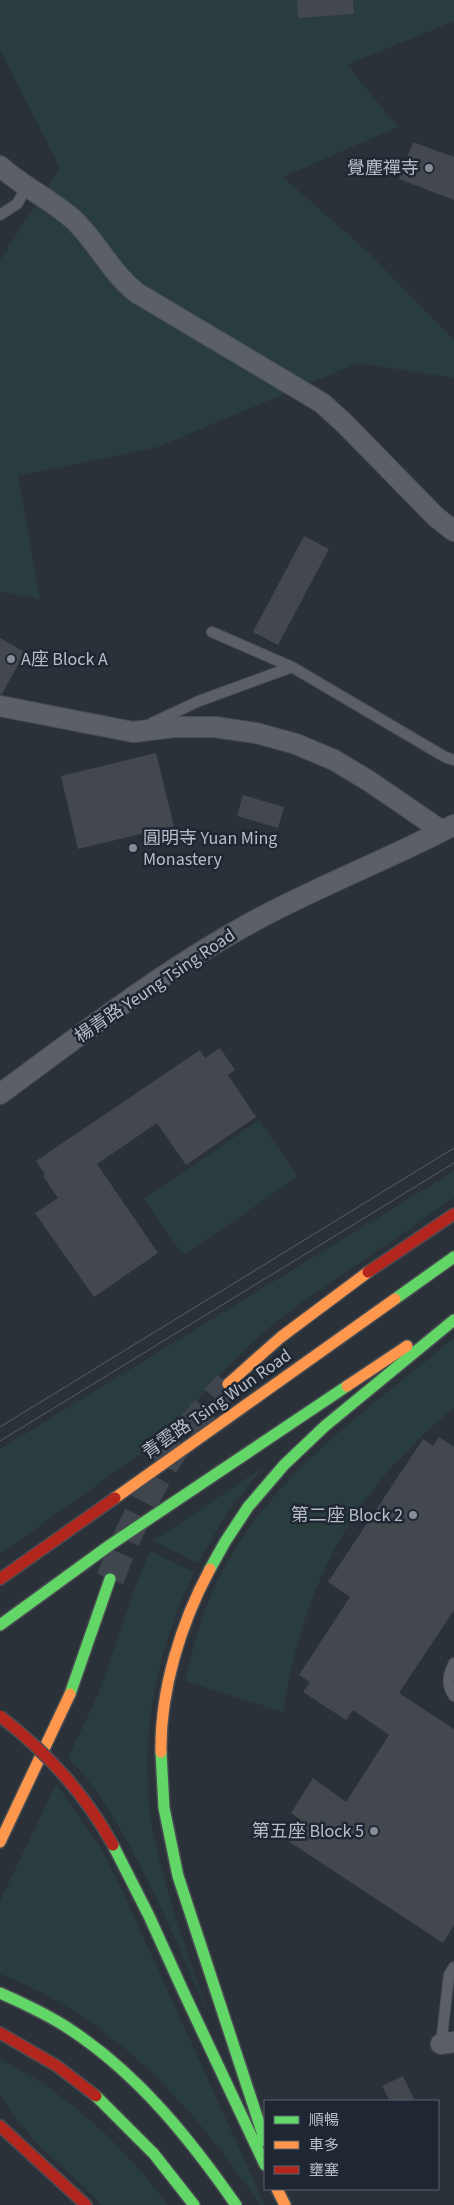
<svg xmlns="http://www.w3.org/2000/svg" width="454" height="2205" font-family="'Source Sans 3','Noto Sans TC',sans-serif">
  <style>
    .green { fill: #293c3e }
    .building { fill: #43484e }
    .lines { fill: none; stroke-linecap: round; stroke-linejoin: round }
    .primary-tunnel { stroke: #40464e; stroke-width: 28; stroke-dasharray: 28 14; stroke-linecap: butt }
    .lane-casing { stroke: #494d53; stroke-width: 12 }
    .street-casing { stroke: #494d53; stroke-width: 22 }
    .fast-casing { stroke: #494d53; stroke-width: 14 }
    .slow-casing { stroke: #494d53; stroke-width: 14 }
    .jam-casing { stroke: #494d53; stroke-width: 14 }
    .lane { stroke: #5b6066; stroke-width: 10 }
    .street { stroke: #5b6066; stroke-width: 20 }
    .fast { stroke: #63d668; stroke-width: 11 }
    .slow { stroke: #ff974d; stroke-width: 11 }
    .jam { stroke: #b3261e; stroke-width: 11 }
    .tram { stroke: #5a5e64; stroke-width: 1 }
    .fast-bridge-casing { stroke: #494e55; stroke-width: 14; stroke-linecap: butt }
    .jam-bridge-casing { stroke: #494e55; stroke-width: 14; stroke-linecap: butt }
    .fast-bridge { stroke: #63d668; stroke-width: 11 }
    .jam-bridge { stroke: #b3261e; stroke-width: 11 }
    .poi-dot { fill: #858d96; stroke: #1f2733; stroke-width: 2 }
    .labels { text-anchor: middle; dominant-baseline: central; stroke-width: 5; stroke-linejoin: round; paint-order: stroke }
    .poi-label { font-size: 18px; fill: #b6bec8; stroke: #1f2733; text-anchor: end }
    .street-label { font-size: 18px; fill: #b6bec8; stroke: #1f2733 }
  </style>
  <rect width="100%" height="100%" fill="#2b3138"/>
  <!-- green -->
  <path class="green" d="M0,0H454V21L347,65L398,127L283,177L368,252L454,340V378L358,363L158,447L18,476L40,599L0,592V260L60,168L0,50Z
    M259,1120L298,1177L183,1255L144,1199Z
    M454,1171V1198L294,1308L266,1330L215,1379L170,1433L0,1554V1449Z
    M454,1338V1408C352,1491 304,1583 283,1712L185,1681C194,1643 204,1605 223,1570C275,1472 370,1408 454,1338Z
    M263,1467L227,1513L198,1563L153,1541Z
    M150,1551L194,1572C154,1656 135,1754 156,1846C169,1903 190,1958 208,2013C178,1947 151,1878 112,1816C100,1796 86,1775 68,1758L99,1692L135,1588Z
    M56,1784L98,1844L121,1888L265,2205H260C194,2107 113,2017 0,1974V1901Z
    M0,2059C69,2094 122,2144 168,2205H102L36,2142L14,2116L0,2094Z"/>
  <!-- building -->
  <path class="building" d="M297,0H353L354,14L298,18Z
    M413,142L454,157V200L399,179Z
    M304,536L329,549L278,645L253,632Z
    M0,638L25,652L2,694H0Z
    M156,753L174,826L78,849L61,776Z
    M243,795L284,807L278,828L237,816Z
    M220,1048L235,1070L228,1075L256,1117L186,1165L157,1123L97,1164L158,1253L94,1297L35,1213L58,1198L43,1176L45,1174L36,1161L200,1050L205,1058Z
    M439,1437L454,1447V1610L399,1693L454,1729V1925L443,1943L288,1841L301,1820L291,1813L313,1778L346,1802L389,1735L353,1710L346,1720L303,1692L310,1682L299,1675L350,1597L328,1582L423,1439L433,1446Z
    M403,2076L415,2101H390L382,2086Z"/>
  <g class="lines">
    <!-- primary-tunnel -->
    <path class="primary-tunnel" d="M110,1579C129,1531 151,1482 181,1440C195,1420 212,1402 228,1384"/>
    <!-- lane casing -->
    <g class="lane-casing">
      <path id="lane" d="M0,215L17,204L26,188
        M212,632L292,667L445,757L454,760
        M152,723L199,701L292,667
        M454,1663C448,1675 446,1685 454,1696
        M441,2044L449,1975L454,1967"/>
    </g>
    <!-- street casing -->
    <g class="street-casing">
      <path id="street" d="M0,166C23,187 52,200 74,220C98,243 111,273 137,293L322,403L344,423L436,517L454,531
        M0,706L133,732L174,727H215L256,733L296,744L334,760L369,781L442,831
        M0,1094C83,1033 165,969 256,920C321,885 389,859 454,825
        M441,2044L454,2042"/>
    </g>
    <!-- fast casing -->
    <g class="fast-casing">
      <path id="fast" d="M395,1299L454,1257
        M210,1569L225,1542L248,1507L284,1465L325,1426L454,1320
        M0,1625L110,1545L347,1386
        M70,1694L110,1579
        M161,1752L164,1808L178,1876L265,2141
        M0,1993C25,2004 49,2015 71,2030C139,2075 190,2139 236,2205
        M184,1993L265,2165
        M96,2096L154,2154L194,2205"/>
    </g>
    <!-- slow casing -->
    <g class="slow-casing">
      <path id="slow" d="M228,1384L281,1337L368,1272
        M347,1386L407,1346
        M115,1498L395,1299
        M161,1752C160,1690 181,1623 210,1569
        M0,1842L70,1694
        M277,2189L285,2205"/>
    </g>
    <!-- jam casing -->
    <g class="jam-casing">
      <path id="jam" d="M368,1272L454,1214
        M0,1579L115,1498
        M0,2033L57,2066L96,2096
        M0,2126L86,2205"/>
    </g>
    <!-- lane -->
    <use href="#lane" class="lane"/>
    <!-- street -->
    <use href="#street" class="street"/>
    <!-- fast -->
    <use href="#fast" class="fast"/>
    <!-- slow -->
    <use href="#slow" class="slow"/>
    <!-- jam -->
    <use href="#jam" class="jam"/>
    <!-- tram -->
    <path class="tram" d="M0,1427L454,1148
      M0,1441L454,1163"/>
    <!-- fast-bridge casing -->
    <g class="fast-bridge-casing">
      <path id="fast-bridge" d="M113,1845L149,1916L184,1993"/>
    </g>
    <!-- jam-bridge casing -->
    <g class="jam-bridge-casing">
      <path id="jam-bridge" d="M0,1716C47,1753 84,1792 113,1845"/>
    </g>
    <!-- fast-bridge -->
    <use href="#fast-bridge" class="fast-bridge"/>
    <!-- jam-bridge -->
    <use href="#jam-bridge" class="jam-bridge"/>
  </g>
  <!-- markers -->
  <g class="poi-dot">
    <circle cx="429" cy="168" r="5"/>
    <circle cx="11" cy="659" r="5"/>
    <circle cx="133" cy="848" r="5"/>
    <circle cx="413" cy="1515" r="5"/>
    <circle cx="374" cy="1831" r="5"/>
  </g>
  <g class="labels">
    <!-- poi labels -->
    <g class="poi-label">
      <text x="419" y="168">覺塵禪寺</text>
      <text x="21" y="659" text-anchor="start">A座 Block A</text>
      <text x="143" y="838" text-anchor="start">圓明寺 Yuan Ming<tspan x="143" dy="21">Monastery</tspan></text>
      <text x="403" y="1515">第二座 Block 2</text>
      <text x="364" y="1831">第五座 Block 5</text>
    </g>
    <!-- street labels -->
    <g class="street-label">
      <text transform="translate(155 986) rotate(-34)">楊青路 Yeung Tsing Road</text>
      <text transform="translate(217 1404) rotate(-35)">青雲路 Tsing Wun Road</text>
    </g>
  </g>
  <!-- legend -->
  <rect x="264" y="2100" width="175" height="90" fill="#1f2733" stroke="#5b636f"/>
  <rect x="274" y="2116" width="25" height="8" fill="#63d668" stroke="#5b636f"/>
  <text x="309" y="2125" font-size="15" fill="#b6bec8">順暢</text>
  <rect x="274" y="2141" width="25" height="8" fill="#ff974d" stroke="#5b636f"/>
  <text x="309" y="2150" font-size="15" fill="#b6bec8">車多</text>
  <rect x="274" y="2166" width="25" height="8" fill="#b3261e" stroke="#5b636f"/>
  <text x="309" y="2175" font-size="15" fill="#b6bec8">壅塞</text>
</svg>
